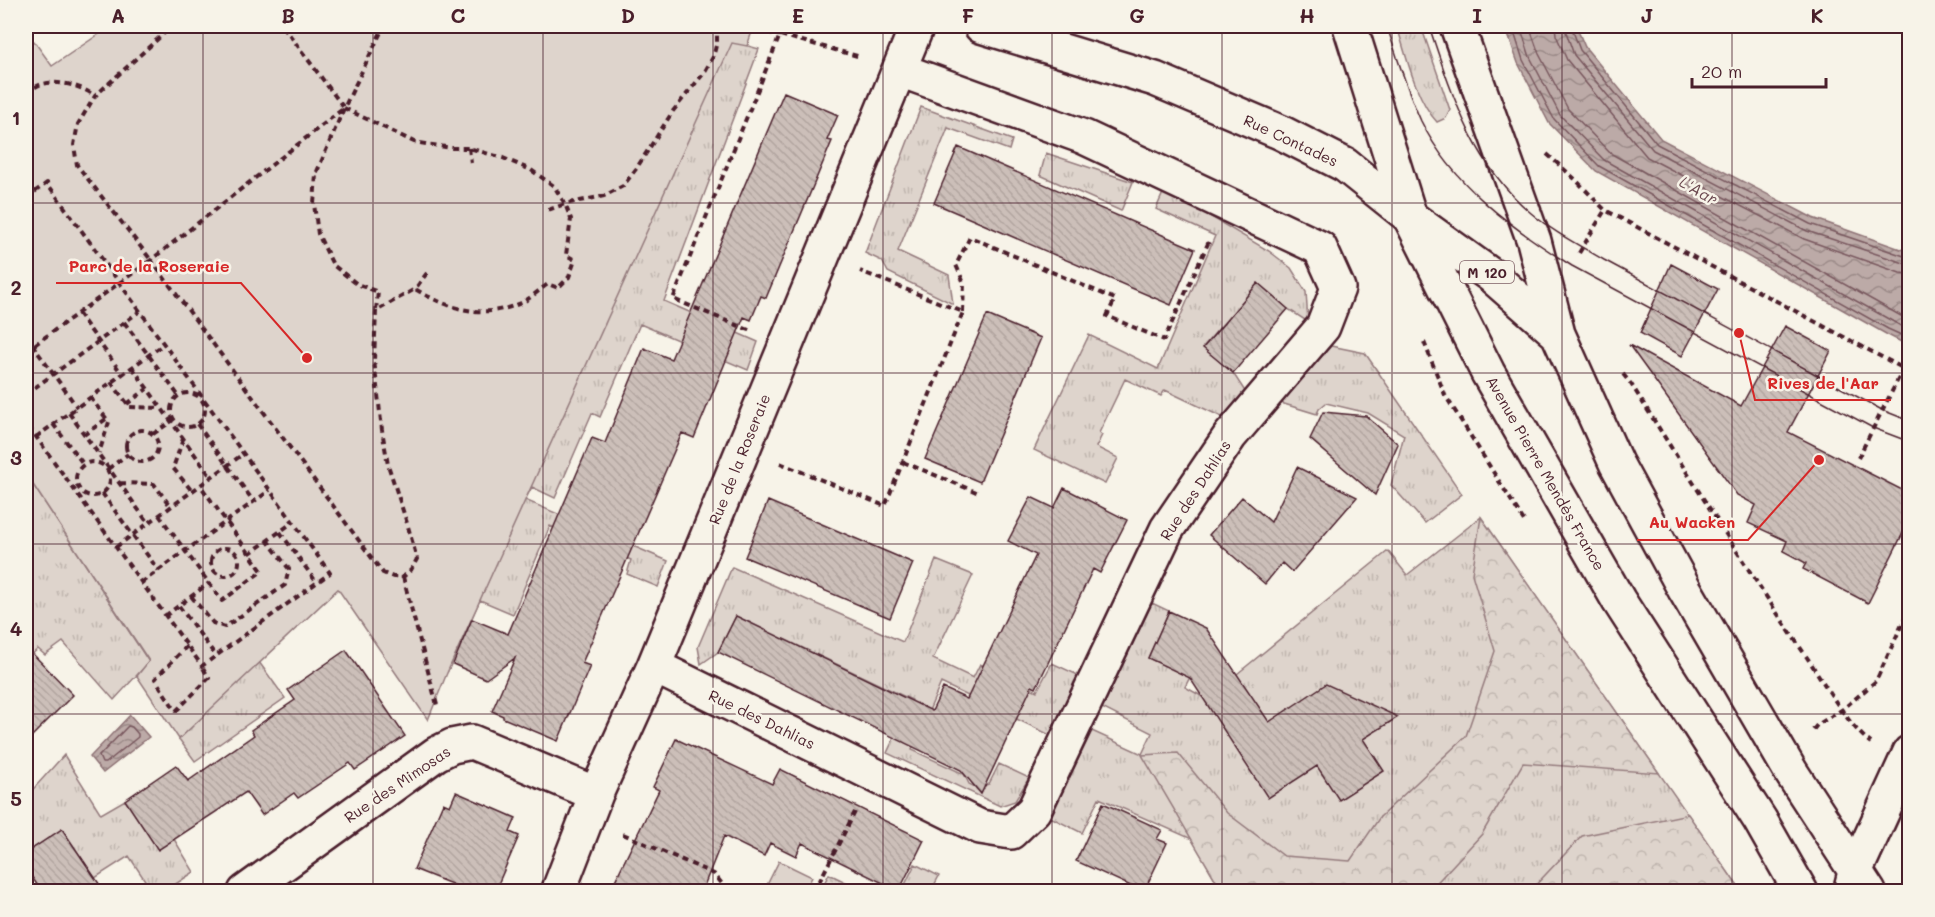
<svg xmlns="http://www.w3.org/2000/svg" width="1935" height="917" font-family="Mali,sans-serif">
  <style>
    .grass { fill: url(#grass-tufts); stroke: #947a7c; stroke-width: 1.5 }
    .forest { fill: url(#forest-crowns); stroke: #947a7c; stroke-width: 1.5 }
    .green { fill: #ded4cc; stroke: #947a7c; stroke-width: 1.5 }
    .water { fill: url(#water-waves); stroke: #8e7275; stroke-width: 1.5 }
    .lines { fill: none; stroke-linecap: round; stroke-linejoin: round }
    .shore { stroke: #78575d; stroke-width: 1.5 }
    .building { fill: url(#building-back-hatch); stroke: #4a1f2b; stroke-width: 1.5 }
    .minor-casing { stroke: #4a1f2b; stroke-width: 38 }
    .major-casing { stroke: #4a1f2b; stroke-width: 38 }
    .path { stroke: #4a1f2b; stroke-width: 4; stroke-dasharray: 6 4.5; stroke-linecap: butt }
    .minor { stroke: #f7f3e8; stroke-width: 33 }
    .major { stroke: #f7f3e8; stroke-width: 33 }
    .tram { stroke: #4a1f2b; stroke-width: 1.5 }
    .grid { fill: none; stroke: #4a1f2b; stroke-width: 1.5; stroke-opacity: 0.55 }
    .labels { text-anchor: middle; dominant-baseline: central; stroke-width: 5; stroke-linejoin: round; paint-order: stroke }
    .shield { fill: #f7f3e8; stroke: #7e5f64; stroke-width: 1.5 }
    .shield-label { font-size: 14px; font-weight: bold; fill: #4a1f2b }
    .street-label { font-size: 15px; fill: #4a1f2b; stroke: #f7f3e8 }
    .water-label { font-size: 16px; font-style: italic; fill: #6c4950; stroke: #f7f3e8 }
    .leader { fill: none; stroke: #d62828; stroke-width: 2 }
    .callout-dot { fill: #d62828; stroke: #f7f3e8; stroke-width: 2 }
    .callout-label { font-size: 16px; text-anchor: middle; font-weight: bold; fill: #d62828; stroke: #f7f3e8; stroke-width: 5; stroke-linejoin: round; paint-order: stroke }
    .neatline { fill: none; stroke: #4a1f2b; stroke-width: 2 }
    .grid-label { font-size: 20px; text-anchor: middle; font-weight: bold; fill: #4a1f2b }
  </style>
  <defs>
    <pattern id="grass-tufts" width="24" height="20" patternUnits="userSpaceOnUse" patternTransform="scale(1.5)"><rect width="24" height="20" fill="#ded4cc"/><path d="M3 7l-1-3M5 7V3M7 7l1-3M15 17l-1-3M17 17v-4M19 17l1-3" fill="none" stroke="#c0b6af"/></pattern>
    <pattern id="forest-crowns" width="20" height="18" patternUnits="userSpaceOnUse" patternTransform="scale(1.5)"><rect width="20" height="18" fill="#ded4cc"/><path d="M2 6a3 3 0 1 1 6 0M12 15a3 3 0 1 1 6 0" fill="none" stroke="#c0b6af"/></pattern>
    <pattern id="water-waves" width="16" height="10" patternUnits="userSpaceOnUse" patternTransform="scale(1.5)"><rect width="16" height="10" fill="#bcaaa7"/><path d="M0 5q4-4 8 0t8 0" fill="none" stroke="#9b8a88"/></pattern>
    <pattern id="building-back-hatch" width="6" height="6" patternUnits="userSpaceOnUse" patternTransform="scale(1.5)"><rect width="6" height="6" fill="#ccbfb9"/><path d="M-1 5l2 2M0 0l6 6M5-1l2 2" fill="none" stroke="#b1a49f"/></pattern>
  </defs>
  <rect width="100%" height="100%" fill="#f7f3e8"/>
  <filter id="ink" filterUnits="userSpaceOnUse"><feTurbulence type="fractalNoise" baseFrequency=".0167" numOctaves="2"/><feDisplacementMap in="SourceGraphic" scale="12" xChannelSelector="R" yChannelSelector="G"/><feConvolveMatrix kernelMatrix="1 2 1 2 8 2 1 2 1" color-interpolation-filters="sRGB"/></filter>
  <g filter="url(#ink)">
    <!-- grass -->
    <path class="grass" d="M1397,26H1421L1450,110L1446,118L1437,122C1416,100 1406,55 1397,26Z
      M730,41H748V46L759,49L664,301L758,342L748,370L640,324L600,417L592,413L555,498L532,487L525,500L668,561L658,587L627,574L631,560L550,526L513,614L480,600L447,673Z
      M921,107L1012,140L1009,150L948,128L898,251L949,275L953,304L888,272L882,261L865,253Z
      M1046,153L1133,182L1121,211L1040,175Z
      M1163,193L1179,198L1269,251L1291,268L1306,292L1308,322L1288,309L1258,283L1203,347L1233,373L1246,393L1226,419L1165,390L1161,396L1125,379L1099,433L1102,435L1096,447L1118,458L1105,484L1034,450L1089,335L1158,369L1215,236L1156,209Z
      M1331,346L1365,353L1462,494L1425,523L1391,485L1404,435L1368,413L1326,403L1319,409L1317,414L1281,403Z
      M26,474L149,662L114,700L63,642L45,655L38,649L30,656L26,651Z
      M1481,517L1741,891H1222L1192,839L1099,798L1082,833L1050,817L1092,731L1142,754L1152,733L1102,708L1152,603L1169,611L1148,658L1190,677L1185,687L1203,697L1237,674L1388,551L1407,575Z
      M936,560L973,575L933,659L973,678L980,664L1037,691L1052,663L1078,675L1050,735L941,683L912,750L964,774L969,784L977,788L989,784L999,764L1029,778L1015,801L1000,806L887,753L912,700L736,616L718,652L701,664L698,647L732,567L903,642Z
      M259,662L285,698L195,761L179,739Z
      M64,755L101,814L125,800L158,849L174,839L194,872L165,891H152L129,856L95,878L62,829L26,853V797Z
      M915,864L939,876L931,891H902Z
      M829,874L864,891H820Z"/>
    <!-- forest -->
    <path class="forest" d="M1481,517L1659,773L1523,763L1482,834L1429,891H1222L1142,755L1178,753L1227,813L1284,856L1350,861L1380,817L1466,736L1495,651L1472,574Z
      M1688,814L1741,891H1530L1582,836Z"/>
    <!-- green -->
    <path class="green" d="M111,26H754L747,46L732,43L447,673L428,720L338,589L179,739L137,676L149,661L26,474V47L34,41L52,66Z
      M779,861L812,877L805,891H764Z"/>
    <!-- water -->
    <path class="water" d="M1505,26H1576L1585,47L1661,139L1813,218L1909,252V346L1886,334L1596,171L1549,123L1518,63Z
      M130,715L149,737L103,773L90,757Z"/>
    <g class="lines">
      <!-- shore -->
      <path class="shore" d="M1512,26L1523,60L1554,119L1599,166L1888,329L1910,339
        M1520,26L1530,57L1560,115L1604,160L1910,331
        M1529,26L1539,54L1568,109L1610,153L1910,321
        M1555,26L1556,35L1567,60L1647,157L1804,239L1900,273L1910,274
        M1564,26L1574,55L1653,150L1807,231L1910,265
        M1571,26L1580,50L1657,144L1810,224L1910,258
        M128,726L132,727L138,734V737L106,763H102L99,756Z"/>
    </g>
    <!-- building -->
    <path class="building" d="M784,92L838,115L827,140L832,141L766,298L761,296L751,320L744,317L694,438L682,433L582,663L590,666L558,741L503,718V716L492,711L515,658L486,679L453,664L472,619L508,634L592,438L605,443L644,348L671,359Z
      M958,147L1195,249L1171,305L934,203Z
      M1671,264L1718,289L1682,356L1640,333Z
      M1258,283L1288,309L1233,373L1203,348Z
      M987,315L1041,338L980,482L925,459Z
      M1785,326L1831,351L1788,432L1910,494V519L1868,603L1803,569L1806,563L1783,551L1787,541L1748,523L1756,505L1737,495L1629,345L1741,406Z
      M1323,412L1366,416L1398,444L1375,495L1310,439Z
      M1297,467L1357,497L1292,572L1282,563L1265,584L1209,535L1242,497L1271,522Z
      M1064,488L1127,520L1100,573L1093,569L1036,688L1032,686L981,794L961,770L718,652L736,616L932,711L943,688L967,699L1036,555L1008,541L1031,497L1054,508Z
      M768,501L913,563L890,618L745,557Z
      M1169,611L1206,628L1269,722L1326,684L1398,717L1363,739L1384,771L1339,800L1317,766L1268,798L1190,678L1148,658Z
      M26,647L73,695L26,742Z
      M346,650L405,736L355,770L350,763L298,798L294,793L262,815L246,792L158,850L125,800L176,765L188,781L254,735L251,730L295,700L288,690Z
      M676,739L772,784L780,769L924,840L899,891L802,843L796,856L770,843L764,856L724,836L702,891H610L659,790L653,787Z
      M456,792L516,818L510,832L519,836L495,891H469L414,869L443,803L450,806Z
      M1103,803L1162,830L1157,839L1167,843L1145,889L1136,885L1135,888L1076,861Z
      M62,829L104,891H41L26,868V853Z"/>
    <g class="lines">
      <!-- minor casing -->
      <g class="minor-casing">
        <path id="minor" d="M981,26L1155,79L1282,133L1345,165L1410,217
          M654,666L980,827L1011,832L1034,810L1167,529L1230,436L1323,327L1338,288L1320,248L1084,137L900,70
          M245,892L436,754L452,746L472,742L596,794
          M558,892L596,794L654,666L917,26"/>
      </g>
      <!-- major casing -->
      <g class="major-casing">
        <path id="major" d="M1350,26L1410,217L1488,373L1619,601L1760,820L1801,892
          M1457,26L1534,241L1558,334L1616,463L1685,590L1791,772L1869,892
          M1414,220L1492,276L1558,334
          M1851,888L1855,872L1910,752"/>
      </g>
      <!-- path -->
      <path class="path" d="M283,26L344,108L151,260L383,573L393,577H403L411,570L417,559L407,523L388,465L382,430L374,360L376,311L415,289
        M736,26L780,35L783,26
        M26,93C31,90 37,85 43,84C59,80 82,86 95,96
        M344,108L414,142L452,148H469L503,158L531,170L554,186L565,204L604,196L623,186L636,169L673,111L704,73L713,57L717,42V31L714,26
        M469,148L471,163
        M1547,154L1575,179L1605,210L1910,372
        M26,198L47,183L330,573L202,666L26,423
        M1579,253L1605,210
        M427,273L415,289C449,309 482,320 521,303C530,299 539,290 548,284L558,288L569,277L575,260L566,255L571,219L565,204L548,210
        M376,310L378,292L357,284L333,265L318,234L314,204L316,174L344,108L384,26
        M963,312L964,283L956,265L970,237L1115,299L1107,316L1164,340L1210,239
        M78,313L122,374
        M124,322L178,395
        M749,330L673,299L780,35L861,57
        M26,336L77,407
        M1424,342L1445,395L1524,521
        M26,351L151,260L77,165L74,145L78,124L95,96L172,26
        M132,367L211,477
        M1623,374L1631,384C1689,475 1745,567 1806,656C1824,682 1847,725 1871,743
        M111,382L130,407L161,408
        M171 410a17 17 0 1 1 34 0a17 17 0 1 1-34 0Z
        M26,394L140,311
        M90,397L109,422L99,453
        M127,404L147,389
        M69,413L148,523
        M53,424L84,465
        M197,424L254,502
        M126 446a16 16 0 1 1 32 0a16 16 0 1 1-32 0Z
        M153,434L172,421
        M84,435L106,419
        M36,437L164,344
        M183,439L173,468L192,491
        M1858,458L1910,356
        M903,462L979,493
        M76 479a17 17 0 1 1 34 0a17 17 0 1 1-34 0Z
        M780,463L885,506L963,312L860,271
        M108,469L128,454
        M120,483L154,484L171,507
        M102,493L159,571
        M159,515L222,601L262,571L200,485
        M280,532L317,583
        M116,547L243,454
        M211 562a14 14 0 1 1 28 0a14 14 0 1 1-28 0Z
        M249,554L293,522
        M403,577L438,709
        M141,583L270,490
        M191,596L213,623L225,627L285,585L289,569L267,540
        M179,606L216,656
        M165,616L209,583
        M187,646L155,679L176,711L209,678L202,666
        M1813,730L1817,725L1843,709L1876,681L1910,607
        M623,834L714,874L729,892
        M814,892L856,810"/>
      <!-- minor -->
      <use href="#minor" class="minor"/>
      <!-- major -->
      <use href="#major" class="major"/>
      <!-- tram -->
      <path class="tram" d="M1387,26C1397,58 1407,90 1421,121C1453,186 1512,228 1572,266L1873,428L1910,442
        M1429,26C1452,95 1473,164 1531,213C1553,232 1579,245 1604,260L1882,410L1910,421"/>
    </g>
  </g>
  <!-- grid -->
  <path class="grid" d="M203,26V892M373,26V892M543,26V892M713,26V892M883,26V892M1052,26V892M1222,26V892M1392,26V892M1562,26V892M1732,26V892M26,203H1910M26,373H1910M26,544H1910M26,714H1910"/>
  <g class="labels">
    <!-- shield labels -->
    <rect class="shield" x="1460" y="261" width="54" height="22" rx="4.5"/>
    <g class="shield-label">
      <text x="1487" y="272">M 120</text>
    </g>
    <!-- street labels -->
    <g class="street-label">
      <text transform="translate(1291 140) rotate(25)">Rue Contades</text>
      <text transform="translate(739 459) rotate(-68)">Rue de la Roseraie</text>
      <text transform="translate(1546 473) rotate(60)">Avenue Pierre Mendès France</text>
      <text transform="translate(1195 490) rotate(-57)">Rue des Dahlias</text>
      <text transform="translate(762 719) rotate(26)">Rue des Dahlias</text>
      <text transform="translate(397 784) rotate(-34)">Rue des Mimosas</text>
    </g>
    <!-- water labels -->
    <g class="water-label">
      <text transform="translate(1699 190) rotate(30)">L'Aar</text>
    </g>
  </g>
  <!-- callouts -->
  <path class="leader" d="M307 358L241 283H56M1739 333L1755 400H1891M1819 460L1748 540H1637"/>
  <g class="callout-dot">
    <circle cx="307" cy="358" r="6"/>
    <circle cx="1739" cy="333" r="6"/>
    <circle cx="1819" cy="460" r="6"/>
  </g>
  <g class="callout-label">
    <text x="149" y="272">Parc de la Roseraie</text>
    <text x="1823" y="389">Rives de l'Aar</text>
    <text x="1692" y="528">Au Wacken</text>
  </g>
  <!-- margin -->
  <rect width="1935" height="917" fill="none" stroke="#f7f3e8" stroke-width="66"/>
  <!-- scale -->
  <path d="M1692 78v9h134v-9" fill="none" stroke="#4a1f2b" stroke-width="3"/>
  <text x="1701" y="78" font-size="18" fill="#4a1f2b" stroke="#f7f3e8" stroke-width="4.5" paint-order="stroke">20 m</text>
  <rect x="33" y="33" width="1869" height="851" class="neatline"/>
  <g class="grid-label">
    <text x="118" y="23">A</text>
    <text x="288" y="23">B</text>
    <text x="458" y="23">C</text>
    <text x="628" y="23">D</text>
    <text x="798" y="23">E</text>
    <text x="968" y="23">F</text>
    <text x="1137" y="23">G</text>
    <text x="1307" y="23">H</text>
    <text x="1477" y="23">I</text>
    <text x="1647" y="23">J</text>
    <text x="1817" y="23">K</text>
    <text x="16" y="125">1</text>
    <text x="16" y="295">2</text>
    <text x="16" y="465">3</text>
    <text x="16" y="636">4</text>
    <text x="16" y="806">5</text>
  </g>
</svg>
